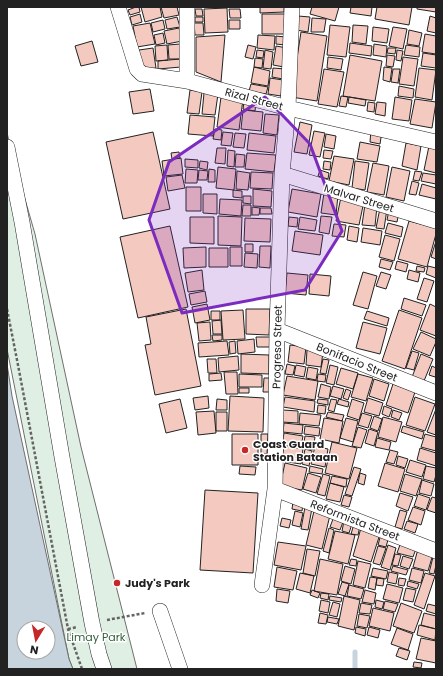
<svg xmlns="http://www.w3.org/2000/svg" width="443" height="676" font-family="Poppins,sans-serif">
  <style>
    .green { fill: #e0efe3; stroke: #6f6f6f }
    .water { fill: #c7d3dd; stroke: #6f6f6f; fill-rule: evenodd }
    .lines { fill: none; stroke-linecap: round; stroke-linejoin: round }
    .stream { stroke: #c7d3dd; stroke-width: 5 }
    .building { fill: #f3c9c0; stroke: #222 }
    .street-casing { stroke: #222; stroke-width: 16 }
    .path { stroke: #646464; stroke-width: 2.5; stroke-dasharray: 3 2; stroke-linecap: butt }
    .street { stroke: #fff; stroke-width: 15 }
    .marked { fill: #7b2cbf; fill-opacity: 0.2; stroke: #7b2cbf; stroke-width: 3; stroke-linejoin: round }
    .poi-dot { fill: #c62828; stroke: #fff; stroke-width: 1.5 }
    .labels { text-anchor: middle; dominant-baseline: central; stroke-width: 3; stroke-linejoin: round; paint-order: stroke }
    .street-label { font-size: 11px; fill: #222; stroke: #fff }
    .poi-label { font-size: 11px; font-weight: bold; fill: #222; stroke: #fff; text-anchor: start }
    .park-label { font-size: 11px; fill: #2f5e38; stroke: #fff }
  </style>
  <rect width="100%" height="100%" fill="#fff"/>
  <!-- green -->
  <path class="green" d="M7,132L10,147L35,234L81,447L137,669H73L69,659L7,349Z"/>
  <!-- water -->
  <path class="water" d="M7,364L12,396L69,659L73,669H7ZM24,628H48V652H24Z"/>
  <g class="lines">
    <!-- stream -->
    <path class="stream" d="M355,652V669"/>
  </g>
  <!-- building -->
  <path class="building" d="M136,7H139L140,12L130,15L128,10Z
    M141,7H160L162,17L145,22Z
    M161,7H177L179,15L164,18Z
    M260,7H284V12L260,13Z
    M312,7H339L335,21L310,14Z
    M351,7H372L371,16L350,13Z
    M377,7H412L409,25L375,19Z
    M417,7H436V12L417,9Z
    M227,8L228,32L205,33L204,9Z
    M195,9H202L203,16H196Z
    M229,9H240L241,18H230Z
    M140,14L142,22L132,25L130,17Z
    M262,14H287V34H262Z
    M298,16L310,17L308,32L296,30Z
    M430,16L436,18V33L427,31Z
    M177,17L180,27L167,29L165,20Z
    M195,17H203V22H195Z
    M312,18L326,19L324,32H311Z
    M163,20L165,29L153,32L151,23Z
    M229,20H240V29H229Z
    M150,23L155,44L137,47L133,26Z
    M194,23H203L204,35H195Z
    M330,25L350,27L346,57L327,55Z
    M353,25L368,26L366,44L352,42Z
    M373,27L389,29L387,43L372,41Z
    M393,27L407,29L403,49L389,46Z
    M179,28L182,41L167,44L164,31Z
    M409,30L422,33L419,46L407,44Z
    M301,32L327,36L317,101L291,97Z
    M163,33L165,43L156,45L154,35Z
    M425,34L436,36V54L422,52Z
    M225,35L221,82L196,72V37Z
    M258,35L275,36L274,50L257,48Z
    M276,36L285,37V45L276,44Z
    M92,41L98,62L81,66L75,46Z
    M350,43L372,46L371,56L349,53Z
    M180,44L181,59H169L168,45Z
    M374,44L387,46L386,57L373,55Z
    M167,45L168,60L156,61L155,46Z
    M248,45L256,47L253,59L245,57Z
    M406,45L420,47L419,57L404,55Z
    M276,46L287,48L284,67L273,65Z
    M153,48L156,68L142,70L139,50Z
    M388,48H396L395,54L387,53Z
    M257,50L264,51L263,58L256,57Z
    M265,50L273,52L271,69L263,68Z
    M397,50L403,51L401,61L396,60Z
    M423,53L436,55V68L421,66Z
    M350,55L382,61L375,101L343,96Z
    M387,55L395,56L393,67L386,66Z
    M328,57L343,59L341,70L327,68Z
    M403,57L418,59L414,86L399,84Z
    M255,58L263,59L262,68L254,67Z
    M180,59L181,67L158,69V61Z
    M254,67L270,71L268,86L251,83Z
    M384,67L392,68L390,82L383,80Z
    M273,68L285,69L283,79L272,77Z
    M419,68L436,70L432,100L415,97Z
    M324,69L344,72L337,107L318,104Z
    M393,69H400L398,83L391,82Z
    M270,78L283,80L281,96L268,94Z
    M251,84L268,87L266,94L249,91Z
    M399,86L414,89L413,98L398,96Z
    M150,89L154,111L133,114L129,92Z
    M190,90L202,92L199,114L187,113Z
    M204,93L218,94L215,115L202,114Z
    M341,96L348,97L346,107L339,106Z
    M221,97L243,99L239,130L217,127Z
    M349,97L366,100L365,106L348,103Z
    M395,97L412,100L409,121L392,119Z
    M415,99L436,102L432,128L410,124Z
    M244,102L256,103L255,111L243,109Z
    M368,102L375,103L374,112L367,111Z
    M377,102L386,103L385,116L375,114Z
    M243,110L263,112L261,131L241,129Z
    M265,114L279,115L277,135L263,133Z
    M190,115L215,117L213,136L188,134Z
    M300,122L312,125L307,154L294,152Z
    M215,129L222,130L221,140L213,139Z
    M371,129L382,131L380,144L370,142Z
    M314,131L325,133L320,157L309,155Z
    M153,132L170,209L123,219L106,142Z
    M223,132L233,133L231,146L221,145Z
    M235,133L246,134L244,148L233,147Z
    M249,133L276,136L274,153L247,150Z
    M326,134L336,136L334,149L324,147Z
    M360,142L380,146L377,162L357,159Z
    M406,143L421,146L417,170L402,166Z
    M429,146L436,147V173L424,170Z
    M217,148H226L225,164L215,163Z
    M228,150L235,151L234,167L227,166Z
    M324,150L333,151L331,159L323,158Z
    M179,152L180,158L172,159L171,153Z
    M247,153L276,155L274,172L245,169Z
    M236,154L245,155L244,167H235Z
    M334,156L354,159L349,185L329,181Z
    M181,158L183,174L164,176L162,161Z
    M185,159L198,160V168L185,167Z
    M200,161L208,162L207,170L199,168Z
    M324,161L331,162L330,170L323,169Z
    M355,161L369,163L365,190L352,188Z
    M373,163L389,166L384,195L367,192Z
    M218,167L236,169L234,190L216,188Z
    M392,167L410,171L404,201L386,197Z
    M186,169L198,170L197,183H185Z
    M209,169L215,170V182H208Z
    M199,170L208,171L207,180H198Z
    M320,170L329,173L328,179L318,176Z
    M237,171L250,173L248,190L236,189Z
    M415,171L422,172L419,181L413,180Z
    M251,172L273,173L272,189L250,188Z
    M423,173L436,175V184L421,181Z
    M182,175L185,188L168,191L166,177Z
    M412,181L419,183L416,195L409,194Z
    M422,184L436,188V199L419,195Z
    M186,187H201V211H186Z
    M253,189L272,191L271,207L253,206Z
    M292,189L321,194L317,217L288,212Z
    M233,190L242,191V198L233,197Z
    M324,193L338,195L336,215L321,213Z
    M203,194H217V214L203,213Z
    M243,196H251V204L243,203Z
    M341,197L364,201L359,225L336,221Z
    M220,199L242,200L241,216L219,214Z
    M365,204L377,206L375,226L362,225Z
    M243,205H251V216H242Z
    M252,207L260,208L259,215H252Z
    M260,208H271L272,214H260Z
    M380,208L387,209L384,229L376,228Z
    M389,210L399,212L397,222L387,220Z
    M218,216L242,217L241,246L218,245Z
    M321,216L332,217L329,234L319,232Z
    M190,217H214V244L190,243Z
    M289,217L298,218L297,227L288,226Z
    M300,217L317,220L315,231L298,229Z
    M245,218L271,219L270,242L244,241Z
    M409,221L436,228V234L427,267L398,259Z
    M388,223L403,227L401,237L385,233Z
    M334,224L346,225L344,237L332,236Z
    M170,226L188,307L138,318L120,237Z
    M349,226L359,228L357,242L347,240Z
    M363,228L382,231L380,245L361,242Z
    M295,231L323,235L320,255L292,251Z
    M385,235L400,239L394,261L379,257Z
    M436,241V259L431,257Z
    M245,244H253V252H245Z
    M260,246H271L270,268L259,267Z
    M206,247V267L184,268L183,248Z
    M230,247H242V266H230Z
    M209,248H228V267H209Z
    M245,253L258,254L257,268L244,267Z
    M381,259L393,262L390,270L379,267Z
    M397,261L408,264L406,272L395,269Z
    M417,266L425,268L424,272L416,271Z
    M428,266L436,268V278L426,274Z
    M202,270L204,290L188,292L185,273Z
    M409,270L420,273L418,282L407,279Z
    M363,272L377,276L368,309L353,305Z
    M381,272L391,275L386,289L376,286Z
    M287,273L308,275L306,295L285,293Z
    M310,274L331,276L329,296L309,294Z
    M424,278L434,281L427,302L417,299Z
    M205,291L207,302L191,305L189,294Z
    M404,298L426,305L422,316L401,309Z
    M207,304L210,320L195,323L192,307Z
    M430,304L436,307V336L420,330Z
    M186,309L201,386L155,395L145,345L151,344L146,317Z
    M246,309H270L269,335L246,334Z
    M243,310L245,339L223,340L221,311Z
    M399,310L422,318L405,369L382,361Z
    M211,311H220V320H211Z
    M367,311L389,318L387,326L364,319Z
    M221,320L222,334H213L212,321Z
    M210,322L211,340L199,341L197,323Z
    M363,322L387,328L380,354L356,348Z
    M421,332L436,339V342L430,356L413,349Z
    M212,335H222V340L213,341Z
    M256,337H270V347H257Z
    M254,339L255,352L238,354L237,341Z
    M227,341L229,355L199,357L198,343Z
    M235,341L236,353L230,354L229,342Z
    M290,345L306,347L304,364L288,362Z
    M307,350L323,352L321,367L306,365Z
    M412,351L419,353L414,370L406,368Z
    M241,354L269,355V374L241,373Z
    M421,354L433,359L424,381L412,377Z
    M238,356L239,370L219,372L218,358Z
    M207,359H216L217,373H208Z
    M323,359L329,360L326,374L320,373Z
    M287,364L295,366L293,375L285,374Z
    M296,365L306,367L304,377L294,375Z
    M330,365L338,367L334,385L326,383Z
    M432,366L436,368V374L435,377L429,375Z
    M308,367L318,369L316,380L306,378Z
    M341,368L358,373L353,389L336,384Z
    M224,372H237L238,394H226Z
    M221,373L222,380L209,381V374Z
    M239,374L262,375V387H239Z
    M318,374L326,375L325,382L317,381Z
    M358,374L373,378L366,401L351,397Z
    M287,376L318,381L315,400L283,395Z
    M264,378H270V392H263Z
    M374,379L389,384L384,401L369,396Z
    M321,384L331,387L329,399L318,397Z
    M393,384L415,392L408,413L386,405Z
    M333,386L344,389L341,399L330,396Z
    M239,388H249V393H239Z
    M346,389L351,391L348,400L343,398Z
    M208,396L209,408L195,410L193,398Z
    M230,396L264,398L263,432L228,431Z
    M285,397L315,401L314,412L283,407Z
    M415,397L435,404L425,431L406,425Z
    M368,398L383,403L379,416L364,412Z
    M180,399L187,428L166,433L159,404Z
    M217,399L227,400V410H216Z
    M318,399L328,400V405L317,403Z
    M331,399L337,400L334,412L328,410Z
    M339,399L349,402L348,407L337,404Z
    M352,399L364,403L359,420L347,416Z
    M318,405L326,406L325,414L317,413Z
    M384,406L392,409L389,417L382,414Z
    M436,409V435L427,432Z
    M283,410L298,411V423L282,422Z
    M393,410L402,413L399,420L391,417Z
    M214,411L216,433L198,435L196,412Z
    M216,412H227V431H216Z
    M328,412L344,415L342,421L326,417Z
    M300,413L321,415L319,426L299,424Z
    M362,413L372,416L368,428L358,425Z
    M374,416L382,419L378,431L370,428Z
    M383,417L402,422L396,442L378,437Z
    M324,418L343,421L339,443L320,439Z
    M346,418L358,421L353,442L340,438Z
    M284,423L303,425L302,434L283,432Z
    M305,426L320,428L319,436L304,434Z
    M403,426L424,432L422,439L401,432Z
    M358,427L367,430L361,448L352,446Z
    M369,429L378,432L374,446L365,443Z
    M284,433L303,436L301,447L282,445Z
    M232,434H258V465H232Z
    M261,434H268L267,454H261Z
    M425,434L436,437V451L421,447Z
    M305,436L315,437L313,450L303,448Z
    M377,438L391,442L389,450L375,447Z
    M332,442L357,448L349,479L325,473Z
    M284,446L303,449L301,464L281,461Z
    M315,446L328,449L325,467L311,464Z
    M420,448L436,453V466L417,460Z
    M305,449L312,451L309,466L302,464Z
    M390,450L398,452L394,464L386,462Z
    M398,456L408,459L405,468L396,465Z
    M410,460L426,465L422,477L406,472Z
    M285,463L307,468L302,490L280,486Z
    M385,463L405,469L398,492L378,486Z
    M240,466L256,467L255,475L239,474Z
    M310,466L323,469L322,474L309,472Z
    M426,466L436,468V475L434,482L423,479Z
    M354,467L361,469L352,496L345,494Z
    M308,473L321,477L316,493L303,489Z
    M360,473L366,475L364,485L358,483Z
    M323,474L330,476L325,496L317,494Z
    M405,474L422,479L416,496L400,491Z
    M332,476L347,479L346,487L330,483Z
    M422,480L434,484L431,496L419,493Z
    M330,483L344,487L340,502L326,499Z
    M205,490L258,493L253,573L200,570Z
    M400,493L413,497L408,511L396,506Z
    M418,494L430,498L426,510L414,506Z
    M344,495L352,497L349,507L341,505Z
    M432,497L436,498V513L427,510Z
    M293,502L303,504L302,511L292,509Z
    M305,507L312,508L308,530L301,529Z
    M413,507L425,511L421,525L408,520Z
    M400,510L407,512L402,529L395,527Z
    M295,511L303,513L300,527L292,525Z
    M314,511L330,515L322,549L306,545Z
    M282,518L291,520L289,528L280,526Z
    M333,519L343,522L340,530L330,527Z
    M344,521L352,524L349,533L342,531Z
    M407,521L418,524L415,533L404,529Z
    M354,524L360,526L358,535L351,534Z
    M329,528L334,530L329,553L323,551Z
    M361,528L380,534L371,562L353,556Z
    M335,531L355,535L348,564L328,559Z
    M381,534L389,536L386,547L378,545Z
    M278,542L306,546L301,570L274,565Z
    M401,542L417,546L413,557L397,553Z
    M388,545L396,548L390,570L381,567Z
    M378,546L386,548L380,565L373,563Z
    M307,549L320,551L315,576L303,573Z
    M418,549L433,554L428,571L413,567Z
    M395,554L401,555L398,566L392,565Z
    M403,556L413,559L409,569L400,566Z
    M433,557H436V565L434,574L429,573Z
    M320,559L343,564L337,595L314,591Z
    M351,559L357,560L356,566L349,565Z
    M358,561L371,564L365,588L353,585Z
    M345,566L355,569L351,584L341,581Z
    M393,566L408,570L406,575L391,571Z
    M277,567L297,571L293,590L274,587Z
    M373,568L388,571L386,579L371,576Z
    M412,568L424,571L421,583L409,580Z
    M389,572L398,574L396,584L387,582Z
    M300,573L314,576L310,593L296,589Z
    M425,573L435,576L424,609L414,605Z
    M370,577L377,578L375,590L368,588Z
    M377,578L384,579L383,586L376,585Z
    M399,578L406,579L404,586L398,585Z
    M408,581L419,584L417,589L407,586Z
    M342,582L349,584L345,596L338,594Z
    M387,584L403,588L399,603L383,599Z
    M349,585L364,589L361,599L347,596Z
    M406,588L416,590L413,602L403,600Z
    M277,589L290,591L288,603L276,601Z
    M312,590L320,593L318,598L310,595Z
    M365,590L376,593L374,604L362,602Z
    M321,593L329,594L328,600L320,598Z
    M330,596L342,598L341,602L329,600Z
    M344,596L360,600L354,630L338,626Z
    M321,600L330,602L328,613L319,611Z
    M376,600L384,602L382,609L375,607Z
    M385,601L398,604L395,612L383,609Z
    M333,602L340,604L337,617L329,615Z
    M361,603L372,605L370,614L359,613Z
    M401,603L422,611L414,633L393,626Z
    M428,604L436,606V614L426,611Z
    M373,608L394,613L390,631L369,626Z
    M320,613L328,615L326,624L318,623Z
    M424,613L436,616V629L421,625Z
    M359,614L370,616L367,628L357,626Z
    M328,617L339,619L337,624L327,622Z
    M419,625L436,629L435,640L417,635Z
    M356,627L366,629L365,636L355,633Z
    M369,627L380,630L378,638L367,635Z
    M397,628L413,634L408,650L391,644Z
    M421,638L436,641V663L416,659Z
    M399,648L410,651L407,660L396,656Z
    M414,662L422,663L421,668L413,667Z"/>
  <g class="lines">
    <!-- street casing -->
    <g class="street-casing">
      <path id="street" d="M118,7L137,69L142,74L187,81L288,108L436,142
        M187,81V7
        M7,147L22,222L62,457L92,623L99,654L104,669
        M282,174L436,221
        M277,330L436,393
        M275,489L436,551
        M262,585L275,489L277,330L282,174L288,108L292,7
        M160,611L180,669"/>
    </g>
    <!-- path -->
    <path class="path" d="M7,309L18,365L68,629L82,669
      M107,620L145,613
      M68,629L77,627"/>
    <!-- street -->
    <use href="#street" class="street"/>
  </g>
  <!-- marked area -->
  <path class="marked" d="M265,97L310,144L342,231L305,290L182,313L149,220L169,162Z"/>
  <!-- markers -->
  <g class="poi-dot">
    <circle cx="245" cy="450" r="4"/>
    <circle cx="117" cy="583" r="4"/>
  </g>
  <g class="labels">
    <!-- street labels -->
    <g class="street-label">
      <text transform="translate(254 99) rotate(15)">Rizal Street</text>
      <text transform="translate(359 198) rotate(17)">Malvar Street</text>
      <text transform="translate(277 347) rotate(-89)">Progreso Street</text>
      <text transform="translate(357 362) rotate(22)">Bonifacio Street</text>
      <text transform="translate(355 520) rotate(21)">Reformista Street</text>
    </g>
    <!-- poi labels -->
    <g class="poi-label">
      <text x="253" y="444">Coast Guard<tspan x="253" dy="13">Station Bataan</tspan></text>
      <text x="125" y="583">Judy's Park</text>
    </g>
    <!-- park labels -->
    <g class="park-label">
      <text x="96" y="637">Limay Park</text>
    </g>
  </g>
  <!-- border -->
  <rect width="443" height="676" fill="none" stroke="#222222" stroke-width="16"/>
  <!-- north arrow -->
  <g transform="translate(36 640) rotate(190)"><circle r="19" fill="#ffffff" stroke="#a7a7a7"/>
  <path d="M0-3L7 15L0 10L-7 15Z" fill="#c62828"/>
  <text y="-6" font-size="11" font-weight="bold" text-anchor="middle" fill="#222222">N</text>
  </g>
</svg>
